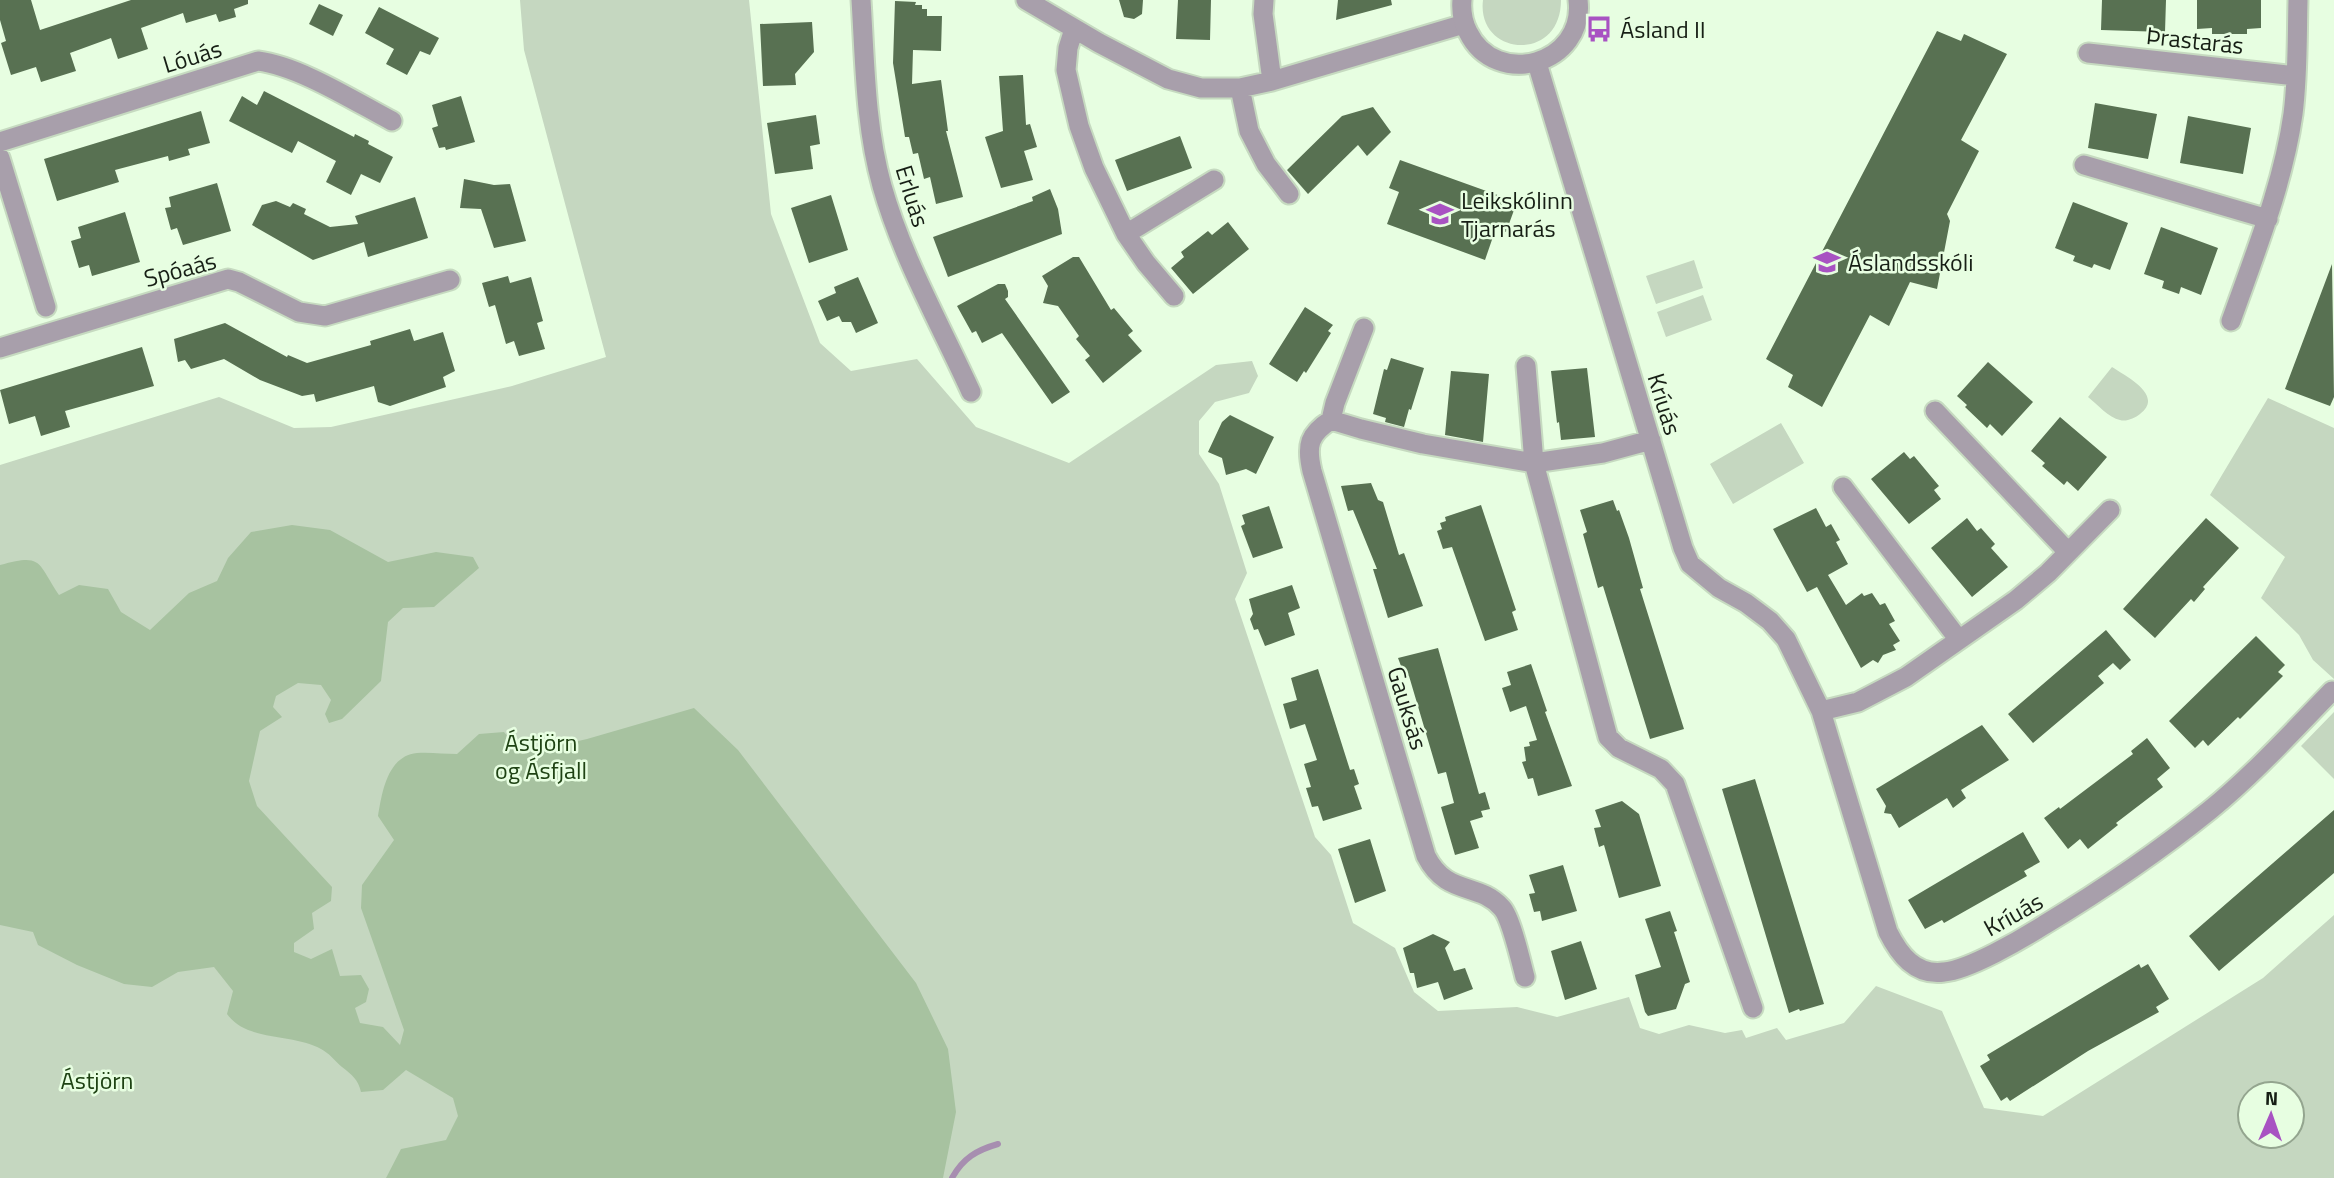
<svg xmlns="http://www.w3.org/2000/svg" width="2334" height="1178" font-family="'Titillium Web',sans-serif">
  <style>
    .green { fill: #c5d7c0; fill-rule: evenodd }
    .forest { fill: #a7c2a0 }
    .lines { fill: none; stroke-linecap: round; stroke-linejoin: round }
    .stream { stroke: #a78eb0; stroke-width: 6 }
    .building { fill: #587152 }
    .minor-casing { stroke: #c6dac0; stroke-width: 23 }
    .tertiary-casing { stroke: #c6dac0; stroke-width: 23 }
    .minor { stroke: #a89fab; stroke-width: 19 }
    .tertiary { stroke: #a89fab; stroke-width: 19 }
    .labels { text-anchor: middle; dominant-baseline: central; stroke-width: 5; stroke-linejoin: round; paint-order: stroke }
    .poi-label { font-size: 24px; fill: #171f15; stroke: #e7fee1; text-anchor: start }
    .street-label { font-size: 24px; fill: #171f15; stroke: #e7fee1 }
    .park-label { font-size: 24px; fill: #1e4213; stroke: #e7fee1 }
  </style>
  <rect width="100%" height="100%" fill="#e7fee1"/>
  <!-- green -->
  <path class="green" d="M520,0H749L771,214L820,343L851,371L917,359L976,427L1069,463L1216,365L1252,361L1258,376L1249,393L1215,402L1199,421V454L1219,484L1247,573L1235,599L1315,837L1331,855L1353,923L1395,948L1414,992L1438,1011L1517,1007L1557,1017L1629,997L1640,1028L1659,1034L1689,1025L1725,1033L1742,1030L1746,1038L1777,1028L1786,1040L1844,1023L1876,986L1942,1011L1984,1108L2043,1116L2263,978L2334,915V1178H0V465L219,397L294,428L331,427L512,386L606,357L524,50ZM2250,1094H2292V1136H2250Z
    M1483,0H1561C1561,64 1476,56 1483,0Z
    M1694,260L1703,288L1656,304L1646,276Z
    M1703,295L1712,320L1666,337L1657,312Z
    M2112,367C2125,376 2165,395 2140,414C2135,418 2126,422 2120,420C2109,418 2097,404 2088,397Z
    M2268,398L2334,428V679L2313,660L2299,635L2261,598L2285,557L2210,495Z
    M1781,423L1804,463L1733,504L1710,464Z
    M2334,712V779L2301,746Z"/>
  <!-- forest -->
  <path class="forest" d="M292,525L330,530L388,562L436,552L473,557L479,568L434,607L403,608L388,622L381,681L342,719L329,723L325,714L331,700L321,685L298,683L276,696L273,707L282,717L260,731L249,781L257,806L332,887L331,901L312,913L314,929L294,943V952L311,959L332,949L340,976L361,975L369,989L366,1002L355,1008L360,1023L383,1027L400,1045L404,1030L361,908L362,885L394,840L378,816C382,793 387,756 417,753C430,752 444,754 457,754L479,734L504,732L522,754L587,739L694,708L738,750L916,983L948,1049L956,1112L943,1178H386L401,1149L446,1140L458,1116L453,1098L406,1070L383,1090L361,1092C358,1079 352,1075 342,1067C335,1061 329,1053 321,1049C292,1033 247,1042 227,1014L233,991L214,967L178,972L152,987L124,984L77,965L38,945L33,932L0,925V565C43,553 37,562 59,595L79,585L108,589L121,612L150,630L189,593L217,581L228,558L251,532Z"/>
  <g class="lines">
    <!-- stream -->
    <path class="stream" d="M952,1178C963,1158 977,1150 998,1144"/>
  </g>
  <!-- building -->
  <path class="building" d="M0,0H31L40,30L131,0H248V4L234,9L236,17L219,22L216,14L186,23L183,13L141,28L148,49L118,59L111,38L70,53L76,71L41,82L36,67L11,75L1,43L6,41L0,20Z
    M1119,0H1143L1142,14L1134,19L1124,17Z
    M1178,0H1211L1210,40L1176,39Z
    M1338,0H1391L1392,5L1336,20Z
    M2102,0H2166L2165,32L2101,30Z
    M2197,0H2261V28L2247,29V34H2212V28L2197,29Z
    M895,1L916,2L915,5H922V9H927V16H942L941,51L913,50L912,84L941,80L948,131H946L963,197L936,204L930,177L924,179L918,153L913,154L909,137H905L893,63Z
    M319,4L343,15L333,36L309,24Z
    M379,7L439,38L430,55L420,51L407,75L386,64L394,49L365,33Z
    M812,22L814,52L795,74L796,85L763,86L760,24Z
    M1937,31L1961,41L1964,34L2007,54L1961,140L1979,151L1947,214L1950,221L1937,289L1910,282L1889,326L1870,315L1822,407L1788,387L1793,375L1766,359Z
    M1023,75L1026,125L1030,124L1037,147L1024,151L1033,180L1001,188L985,137L1003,131L999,76Z
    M264,91L354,137L355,134L369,141L368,144L393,157L380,183L361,174L351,195L326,182L336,161L298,141L292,153L229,121L242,96L257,105Z
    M461,96L475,142L446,150L445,147L439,148L432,128L438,126L432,105Z
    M2095,103L2157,114L2148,159L2088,148Z
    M1373,107L1391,132L1367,156L1358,145L1308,194L1287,170L1342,116Z
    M201,111L210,143L188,149L190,155L169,161L168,156L115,170L119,182L57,201L44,159Z
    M816,115L820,144L810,146L813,169L775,174L767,123Z
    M2188,116L2251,128L2243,174L2180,163Z
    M1180,136L1192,168L1127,191L1115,160Z
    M1400,160L1517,202L1506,232L1496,228L1485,260L1387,224L1399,192L1389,188Z
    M464,179L494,185L510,184L526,241L494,248L481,209L460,208Z
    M217,183L231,231L183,245L177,228L171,230L165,208L171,207L169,197Z
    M1050,189L1058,209L1062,234L948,277L933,237L1033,201L1032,197Z
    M831,195L848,250L809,263L791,208Z
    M415,197L428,238L368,257L364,242L313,260L252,225L262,205L276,201L290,207L293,203L306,209L304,214L330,227L358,224L355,216Z
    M2073,202L2128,223L2110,270L2094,264L2092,268L2073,261L2075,256L2055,248Z
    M125,212L140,262L92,276L89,265L79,268L71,241L81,238L78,227Z
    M1228,222L1249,249L1193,294L1171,268L1184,257L1181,252L1208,231L1212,235Z
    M2161,227L2218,248L2201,295L2181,287L2179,294L2162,288L2164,281L2144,274Z
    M1073,257H1079L1111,310L1114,308L1133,331L1128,335L1142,351L1103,383L1085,360L1090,356L1076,339L1079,336L1058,306L1043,303L1048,286L1042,276Z
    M2332,264L2334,397L2330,406L2285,389Z
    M508,276L510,283L531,277L543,321L537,323L545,349L519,356L514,341L506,344L495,305L489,307L482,283Z
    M858,277L878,323L856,333L851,322H842L839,316L827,321L818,301L836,293L834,287Z
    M998,284H1005L1008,291V297L1005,299L1070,392L1052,404L1002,333L982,343L976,331L972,333L957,306Z
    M1305,307L1333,325L1328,331L1331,333L1306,373L1304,371L1297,382L1269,364Z
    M225,323L287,357L288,355L307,363L371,345L370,341L410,329L414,341L443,332L455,371L443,377L446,387L390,406L378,402L374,386L316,402L314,394L302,396L260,380L224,359L191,369L185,360L178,362L174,339Z
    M142,347L154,386L65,411L70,427L41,436L35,416L9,424L0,390Z
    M1391,358L1424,368L1411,410L1409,409L1404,427L1385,422L1386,418L1373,414L1384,369L1387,370Z
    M1988,362L2033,402L2002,436L1990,424L1987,428L1965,407L1967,405L1957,396Z
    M1587,368L1595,437L1561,440L1559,422L1557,423L1551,371Z
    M1451,371L1489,374L1483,442L1445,435Z
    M1230,415L1274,437L1256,474L1246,469L1226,475L1222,458L1208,452L1222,422Z
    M2060,417L2107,457L2078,491L2067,481L2064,485L2042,466L2045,463L2031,451Z
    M1904,452L1910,459L1914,456L1939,486L1934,490L1941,499L1909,524L1871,479Z
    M1371,483L1378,500L1383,502L1399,555L1404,553L1423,606L1388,618L1373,569H1377L1353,510L1348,511L1341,486Z
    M1613,500L1617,511L1619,510L1629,538L1643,588L1640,589L1684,729L1650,739L1603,586L1598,588L1583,534L1587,532L1580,510Z
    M1481,505L1516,610L1512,612L1518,630L1485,641L1452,547L1443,549L1437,531L1442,529L1440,523L1446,521L1445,517Z
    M1269,506L1283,548L1253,558L1241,526L1245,524L1242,515Z
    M1816,508L1826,527L1831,524L1840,540L1836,542L1848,564L1828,575L1846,605L1862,593L1864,596L1872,593L1880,605L1885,603L1895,621L1889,624L1900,641L1893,645L1896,650L1883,655L1878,663L1873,660L1861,668L1817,587L1807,592L1773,529Z
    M1967,518L1977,531L1981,528L1995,544L1991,548L2008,567L1972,597L1931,548Z
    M2206,518L2239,548L2203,587L2205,589L2194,602L2191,599L2155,638L2123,609Z
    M1292,585L1300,608L1288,613L1295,635L1265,646L1258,629L1254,630L1250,619L1253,614L1249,599Z
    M2106,630L2131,660L2120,670L2113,663L2098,676L2104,683L2033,743L2008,714Z
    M2256,636L2285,665L2278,672L2283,676L2240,719L2238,717L2208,746L2203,740L2195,748L2169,721Z
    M1438,648L1479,794L1485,792L1490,809L1481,811L1483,817L1470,821L1479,848L1455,855L1441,807L1454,803L1446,772L1438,774L1409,676L1404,674L1398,658Z
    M1531,664L1547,711L1545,712L1572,786L1538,796L1533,778L1528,779L1522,762L1526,761L1524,747L1530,746L1529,742L1537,740L1526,706L1510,712L1502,688L1511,685L1507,672Z
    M1318,669L1350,770L1354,769L1359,784L1354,786L1362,809L1323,821L1318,806L1312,807L1306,788L1311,787L1304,764L1317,760L1305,724L1290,729L1283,704L1297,700L1291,678Z
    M1982,725L2009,760L1961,790L1966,798L1953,808L1947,798L1899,828L1891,814L1884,813L1886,806L1876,789Z
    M2147,738L2170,768L2157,779L2163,787L2116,823L2118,825L2088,849L2080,839L2068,849L2044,818L2059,807L2060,809L2133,754L2131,751Z
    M1755,779L1824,1004L1800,1011L1799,1009L1789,1013L1722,789Z
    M1622,801L1639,814L1661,886L1619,898L1604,845L1599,847L1594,828L1601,827L1595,810Z
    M2334,810V873L2219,971L2189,936Z
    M2023,832L2040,862L2024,871L2027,876L1944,923L1942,920L1925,929L1908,900Z
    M1370,839L1386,891L1355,903L1338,849Z
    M1563,865L1577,911L1542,921L1540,911L1534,912L1529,894L1535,893L1529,875Z
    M1670,911L1677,931L1674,932L1690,982L1685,984L1676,1009L1648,1016L1645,1012L1635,975L1661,967L1645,919Z
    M1433,934L1450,942L1445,948L1454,971L1465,968L1473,989L1444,1000L1438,982L1417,988L1414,973H1410L1403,948Z
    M1581,941L1597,989L1565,1000L1551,951Z
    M2139,964L2141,968L2148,964L2169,999L2156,1007L2159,1012L2088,1051L2010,1101L2007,1097L2001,1101L1980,1066L1990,1060L1987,1055Z"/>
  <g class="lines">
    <!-- minor casing -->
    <g class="minor-casing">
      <path id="minor" d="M861,0C865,62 865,125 882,186C902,257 940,324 971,392
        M1026,0L1099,43L1168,79L1201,88H1240L1272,81L1464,24
        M1264,0L1263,14L1272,81
        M1074,29L1068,48L1066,70L1079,126L1094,168L1126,234L1146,263L1174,296
        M2088,53L2296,76
        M1537,63L1683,548L1690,564L1719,588L1746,603L1770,621L1786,639L1821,711L1888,932C1899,954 1915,976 1944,972C1969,970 2022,939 2044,925C2102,890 2158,852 2210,810C2254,774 2293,731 2332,691
        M1240,88L1249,131L1266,164L1289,194
        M0,142L258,61C299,66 354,101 392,121
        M0,158L46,307
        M2084,165L2268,219
        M1126,234L1214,180
        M2231,321C2255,253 2283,185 2293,114C2298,76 2297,38 2298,0
        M1364,328L1335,403L1331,420C1309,434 1306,445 1312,471L1426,856C1447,897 1478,881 1502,908C1511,918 1521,962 1525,977
        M0,348L228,279L239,282L299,312L325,316L450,280
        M1526,366L1534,463L1608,737L1619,748L1661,769L1675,784L1753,1008
        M1935,411L2068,552
        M1331,420L1361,429L1423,444L1534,463L1603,453L1651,440
        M1843,487L1959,640
        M1821,711L1858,702L1906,677L2016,600L2048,573L2110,510"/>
    </g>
    <!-- tertiary casing -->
    <g class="tertiary-casing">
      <path id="tertiary" d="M1462,0C1461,11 1463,22 1468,32C1496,90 1586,64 1578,0"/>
    </g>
    <!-- minor -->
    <use href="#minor" class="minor"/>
    <!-- tertiary -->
    <use href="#tertiary" class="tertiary"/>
  </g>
  <!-- icons -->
  <defs>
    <g id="bus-bare" transform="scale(2.1)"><path d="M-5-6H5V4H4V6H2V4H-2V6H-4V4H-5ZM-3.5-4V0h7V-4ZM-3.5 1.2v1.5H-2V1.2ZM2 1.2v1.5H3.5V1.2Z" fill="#a853c2" stroke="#e7fee1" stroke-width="2.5" paint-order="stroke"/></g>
    <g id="school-bare" transform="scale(2.1)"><path d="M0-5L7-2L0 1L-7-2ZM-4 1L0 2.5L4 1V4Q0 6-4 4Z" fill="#a853c2" stroke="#e7fee1" stroke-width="2.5" paint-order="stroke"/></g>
  </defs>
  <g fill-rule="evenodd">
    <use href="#bus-bare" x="1599" y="29"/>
    <use href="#school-bare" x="1440" y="214"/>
    <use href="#school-bare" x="1827" y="262"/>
  </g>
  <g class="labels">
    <!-- poi labels -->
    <g class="poi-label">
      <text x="1620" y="29">Ásland II</text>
      <text x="1461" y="200">Leikskólinn<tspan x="1461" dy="28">Tjarnarás</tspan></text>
      <text x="1848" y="262">Áslandsskóli</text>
    </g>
    <!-- street labels -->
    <g class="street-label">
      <text transform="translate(2195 40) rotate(6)">Þrastarás</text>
      <text transform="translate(192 56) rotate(-17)">Lóuás</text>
      <text transform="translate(913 196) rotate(73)">Erluás</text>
      <text transform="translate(180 269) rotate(-15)">Spóaás</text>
      <text transform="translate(1665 404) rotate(73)">Kríuás</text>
      <text transform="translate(1408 708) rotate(73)">Gauksás</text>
      <text transform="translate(2013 914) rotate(-29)">Kríuás</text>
    </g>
    <!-- park labels -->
    <g class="park-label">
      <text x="541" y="742">Ástjörn<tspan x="541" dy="28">og Ásfjall</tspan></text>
      <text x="97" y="1080">Ástjörn</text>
    </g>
  </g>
  <!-- north arrow -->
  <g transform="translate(2271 1115) rotate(2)"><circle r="33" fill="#e7fee1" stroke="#94a58f" stroke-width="2"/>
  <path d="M0-5L12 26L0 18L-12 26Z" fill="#a853c2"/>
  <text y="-10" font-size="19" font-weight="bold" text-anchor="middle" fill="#171f15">N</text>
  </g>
</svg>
